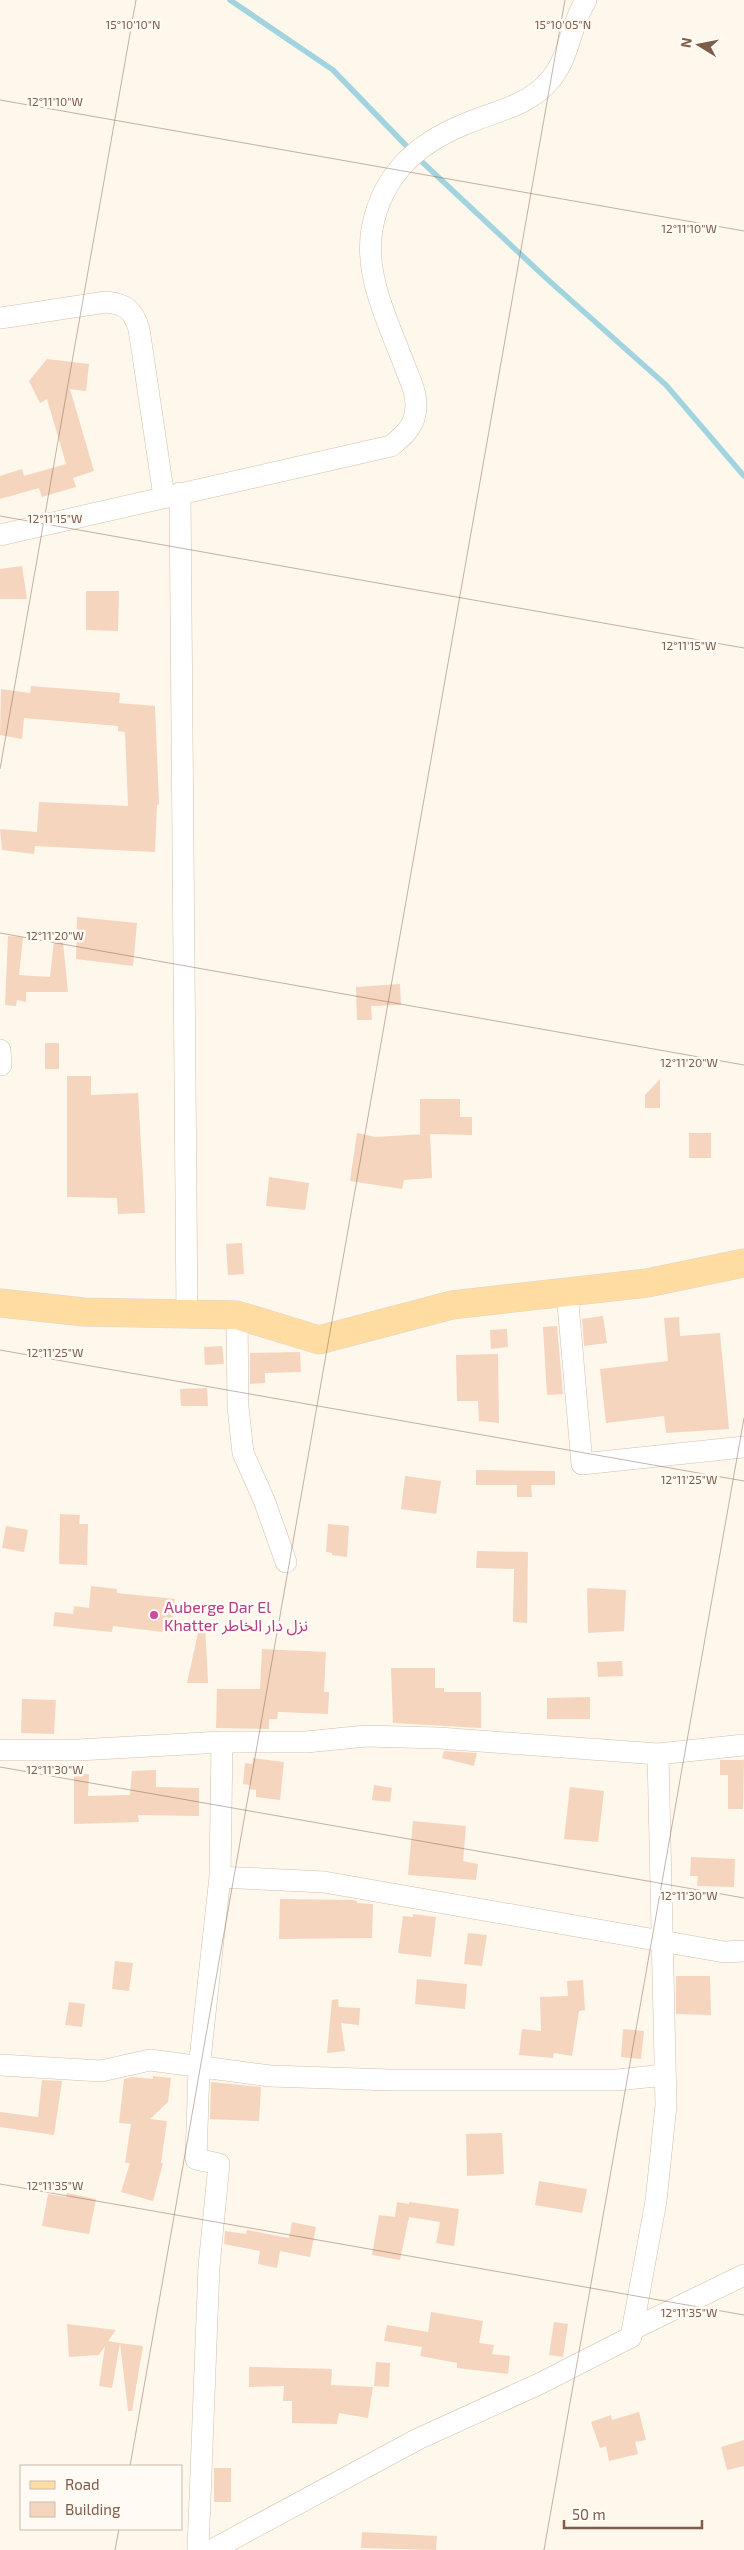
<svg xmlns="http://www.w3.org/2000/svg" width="744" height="2550" font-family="'Exo 2','Noto Sans Arabic',sans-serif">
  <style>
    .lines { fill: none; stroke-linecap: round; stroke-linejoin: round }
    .stream { stroke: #a1d4de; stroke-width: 5.5 }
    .building { fill: #f6d5bf }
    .street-casing { stroke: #d3beae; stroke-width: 22 }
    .primary-casing { stroke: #ddd5d0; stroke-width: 29 }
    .street { stroke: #fff; stroke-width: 21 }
    .primary { stroke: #ffdca1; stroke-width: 28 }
    .ticks { fill: none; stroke: #7d5c4a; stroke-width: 1; stroke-opacity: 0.45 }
    .hotel-dot { fill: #d1479c; stroke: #fffaf3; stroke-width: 2 }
    .labels { text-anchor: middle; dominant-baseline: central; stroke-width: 5; stroke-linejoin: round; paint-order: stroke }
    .hotel-label { font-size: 16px; fill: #b23c85; stroke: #fffaf3; text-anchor: start }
    .ticks-label { font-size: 12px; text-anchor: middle; fill: #7d5c4a; stroke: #fffaf3; stroke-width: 5; stroke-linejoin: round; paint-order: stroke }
  </style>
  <rect width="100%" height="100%" fill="#fef7eb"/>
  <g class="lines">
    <!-- stream -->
    <path class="stream" d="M230,0L333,70L420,160L546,278L666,385L744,476"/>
  </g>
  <!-- building -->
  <path class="building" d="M47,359L89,364L86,391L70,389L94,471L73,478L76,487L42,497L39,488L0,499V476L22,469L24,476L66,464L47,399L40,403L29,381Z
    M22,566L27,599H0V569Z
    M86,591H119L118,631L86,630Z
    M31,686L120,693L119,703L155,706L159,804L157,805L155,852L35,846L34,854L2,850L0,829L37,832L39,802L128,806L125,732L118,731V726L24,718L22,739L0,735L1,689L30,693Z
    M77,917L137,923L133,966L76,959Z
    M55,931L62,932L68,992H26V1002L17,1000L16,1006L5,1005L8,936L23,937L19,975L50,977Z
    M400,984L401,1005L371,1006L372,1020H357L356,987Z
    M45,1043H59V1069H45Z
    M67,1076H91V1095L138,1093L145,1213L118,1214L117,1198L67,1197Z
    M660,1079V1108H645V1095Z
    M420,1099H460V1117H472V1135L430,1134L432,1178L404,1180L402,1189L350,1181L357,1133L375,1137L425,1134H420Z
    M689,1133H711V1158H689Z
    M269,1177L309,1183L305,1210L266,1206Z
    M242,1243L244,1274L228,1275L226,1244Z
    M603,1316L607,1343L584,1346L582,1319Z
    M679,1317L680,1336L720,1333L729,1429L666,1433L664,1416L606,1423L600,1369L668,1361L664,1318Z
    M557,1326L563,1394L547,1395L543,1327Z
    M507,1329L508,1347L491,1349L490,1330Z
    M222,1346L224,1364L205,1365L204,1347Z
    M300,1352L301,1372L265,1373V1383L250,1384V1353Z
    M498,1354L499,1423L479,1421L478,1401H457L456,1355Z
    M207,1388L208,1406H181L180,1389Z
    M476,1470L555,1471V1485H531L532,1497H517V1485H476Z
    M405,1476L441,1481L436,1514L401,1509Z
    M60,1514L80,1515L79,1524H88L87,1565L59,1564Z
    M328,1524L349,1526L347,1557L332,1555V1553L326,1552Z
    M6,1526L28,1530L24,1552L2,1548Z
    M477,1551L528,1552L527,1623L513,1622L514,1569L476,1568Z
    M91,1586L117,1589V1593L175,1599L171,1633L113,1626L112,1632L53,1626L55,1612L73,1614L74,1606L89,1608Z
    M587,1588L626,1590L624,1631L588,1633Z
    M200,1624H205L208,1683H187Z
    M262,1649L326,1652L324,1692H329L328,1714L278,1712L277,1719H269V1729L216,1728L217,1689H260Z
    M622,1661L623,1676L598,1677L597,1662Z
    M391,1668H435V1688H444V1692H481V1728L393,1723Z
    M590,1697V1719H547V1698Z
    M22,1699L56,1700L54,1734L21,1733Z
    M444,1751L477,1753L474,1766L442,1758Z
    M253,1758L284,1762L280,1800L256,1797V1790L250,1789V1785L243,1784L245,1763L252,1764Z
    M720,1760H744L743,1809H728V1775H720Z
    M156,1770V1787L199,1788V1816L138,1815L139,1822L74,1824V1774H89L88,1796L130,1795L132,1771Z
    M374,1785L392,1788L390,1802L372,1800Z
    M570,1787L604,1791L598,1842L564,1839Z
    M413,1821L466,1826L463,1861L478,1864L476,1880L408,1875Z
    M691,1857L735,1859L734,1887L697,1886L698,1876H690Z
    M280,1899L353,1900L357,1901V1903L373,1904L372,1938L279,1939Z
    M413,1914L436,1917L431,1957L398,1953L403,1916L413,1917Z
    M468,1933L487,1935L482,1966L464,1964Z
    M115,1961L133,1963L129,1991L112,1989Z
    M676,1976H710L711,2015L676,2014Z
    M417,1979L467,1984L465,2009L415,2004Z
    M583,1980L585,2010L579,2011L572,2056L554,2053L553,2058L519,2055L522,2029L541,2031L540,1997L568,1996L567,1981Z
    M338,1999L339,2007L360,2008L359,2025L341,2023L345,2051L327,2053L332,2000Z
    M69,2002L85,2004L82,2027L65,2025Z
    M623,2029L644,2031L641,2059L621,2057Z
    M153,2076L171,2078L168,2102L150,2119L167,2121L161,2163H163L153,2201L121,2192L130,2163H125L131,2124L119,2123L124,2079L132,2077L153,2079Z
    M42,2080L62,2081L54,2135L0,2127V2112L38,2117Z
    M211,2082L261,2087L259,2121L210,2119Z
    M502,2133L504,2174L467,2176L466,2134Z
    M539,2181L587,2189L582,2213L535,2205Z
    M67,2193L96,2199L89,2234L42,2226L48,2194L66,2197Z
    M397,2202L409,2204V2202L459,2209L454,2246L436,2243L440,2222L409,2217L400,2260L372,2255L379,2215L395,2217Z
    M292,2222L316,2227L310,2257L280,2251L277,2268L258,2264L260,2251L224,2244L225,2231L246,2234L247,2230L289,2238Z
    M431,2312L483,2321L479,2343L494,2345L492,2354L510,2356L508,2374L457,2368V2363L420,2356L422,2347L384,2341L387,2325L428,2332Z
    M554,2322L568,2324L563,2357L549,2355Z
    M67,2324L116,2330L108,2341L120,2343L112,2388L99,2386L105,2346L99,2355L69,2357Z
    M120,2343L143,2346L132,2411H128Z
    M376,2362L390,2363L389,2387L374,2386Z
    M249,2367L332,2369L331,2385L373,2387L368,2418L339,2413L337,2424L292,2423V2401H283L284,2386L249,2387Z
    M639,2412L646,2440L635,2442L638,2454L609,2461L606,2446L600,2448L591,2422L611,2415L612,2420Z
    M744,2440V2466L727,2470L721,2447Z
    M214,2468H231V2502H214Z
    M362,2532L437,2536L436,2550L361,2548Z"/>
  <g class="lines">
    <!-- street casing -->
    <g class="street-casing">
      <path id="street" d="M0,318L106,302C126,304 133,310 139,329L164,497
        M180,493L187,1314
        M0,535L391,446C401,438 413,428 415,414C419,395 410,381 404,364C388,322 364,275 372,229C382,175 416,144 465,124C496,111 529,106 551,79C570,56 570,25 586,0
        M0,1050L1,1065
        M567,1292L582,1464L744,1447
        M237,1315L238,1407L243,1453L264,1500L286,1562
        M222,1742L220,1877L324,1882L724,1952L744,1951
        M0,1750H78L222,1742H306L366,1736L439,1738L658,1754L744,1745
        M0,2065L101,2071L150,2060L270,2076L390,2080H617L665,2075
        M633,2329L744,2275
        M198,2550L209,2266L219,2164L196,2159L199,2068L220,1877
        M212,2550L418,2439L539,2384L631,2337L656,2201L666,2105L658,1754"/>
    </g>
    <!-- primary casing -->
    <g class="primary-casing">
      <path id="primary" d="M0,1303L84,1312L237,1315L319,1340L452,1305L647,1283L744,1263"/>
    </g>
    <!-- street -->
    <use href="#street" class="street"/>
    <!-- primary -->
    <use href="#primary" class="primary"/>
  </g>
  <!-- ticks -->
  <path class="ticks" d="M0,100L744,231M0,516L744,648M0,769L136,0M0,933L744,1065M0,1350L744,1481M0,1767L744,1898M0,2184L744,2315M130,2466L565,0M115,2550L119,2529M544,2550L744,1418"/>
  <!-- markers -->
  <circle class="hotel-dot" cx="154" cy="1615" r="5"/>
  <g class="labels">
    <!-- hotel labels -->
    <g class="hotel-label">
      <text x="164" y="1606">Auberge Dar El<tspan x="164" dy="18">Khatter نزل دار الخاطر</tspan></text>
    </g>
  </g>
  <g class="ticks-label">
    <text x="133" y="29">15°10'10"N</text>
    <text x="563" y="29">15°10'05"N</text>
    <text x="55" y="106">12°11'10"W</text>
    <text x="689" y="233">12°11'10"W</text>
    <text x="55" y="523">12°11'15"W</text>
    <text x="689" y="650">12°11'15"W</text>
    <text x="55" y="940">12°11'20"W</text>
    <text x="689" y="1067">12°11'20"W</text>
    <text x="55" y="1357">12°11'25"W</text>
    <text x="689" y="1484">12°11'25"W</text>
    <text x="55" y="1774">12°11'30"W</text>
    <text x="689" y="1900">12°11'30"W</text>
    <text x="55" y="2190">12°11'35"W</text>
    <text x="689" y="2317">12°11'35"W</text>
  </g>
  <!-- legend -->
  <rect x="20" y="2465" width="162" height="65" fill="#fffaf3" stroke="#cbbbaf"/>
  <rect x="30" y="2481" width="25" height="8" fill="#ffdca1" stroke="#cbbbaf"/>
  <text x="65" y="2490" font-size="15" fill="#7d5c4a">Road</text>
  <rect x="30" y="2502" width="25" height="15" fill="#f6d5bf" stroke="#cbbbaf"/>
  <text x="65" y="2515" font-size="15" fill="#7d5c4a">Building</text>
  <!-- north arrow -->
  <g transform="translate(699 45) rotate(280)" stroke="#fffaf3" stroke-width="4" paint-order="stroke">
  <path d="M0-4L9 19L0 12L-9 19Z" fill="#7d5c4a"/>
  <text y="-8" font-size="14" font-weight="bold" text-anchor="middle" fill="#7d5c4a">N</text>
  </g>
  <!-- scale -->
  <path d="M564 2520v8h138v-8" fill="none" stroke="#7d5c4a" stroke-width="2.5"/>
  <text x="572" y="2520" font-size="15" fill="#7d5c4a" stroke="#fffaf3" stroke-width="4" paint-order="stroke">50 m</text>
</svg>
